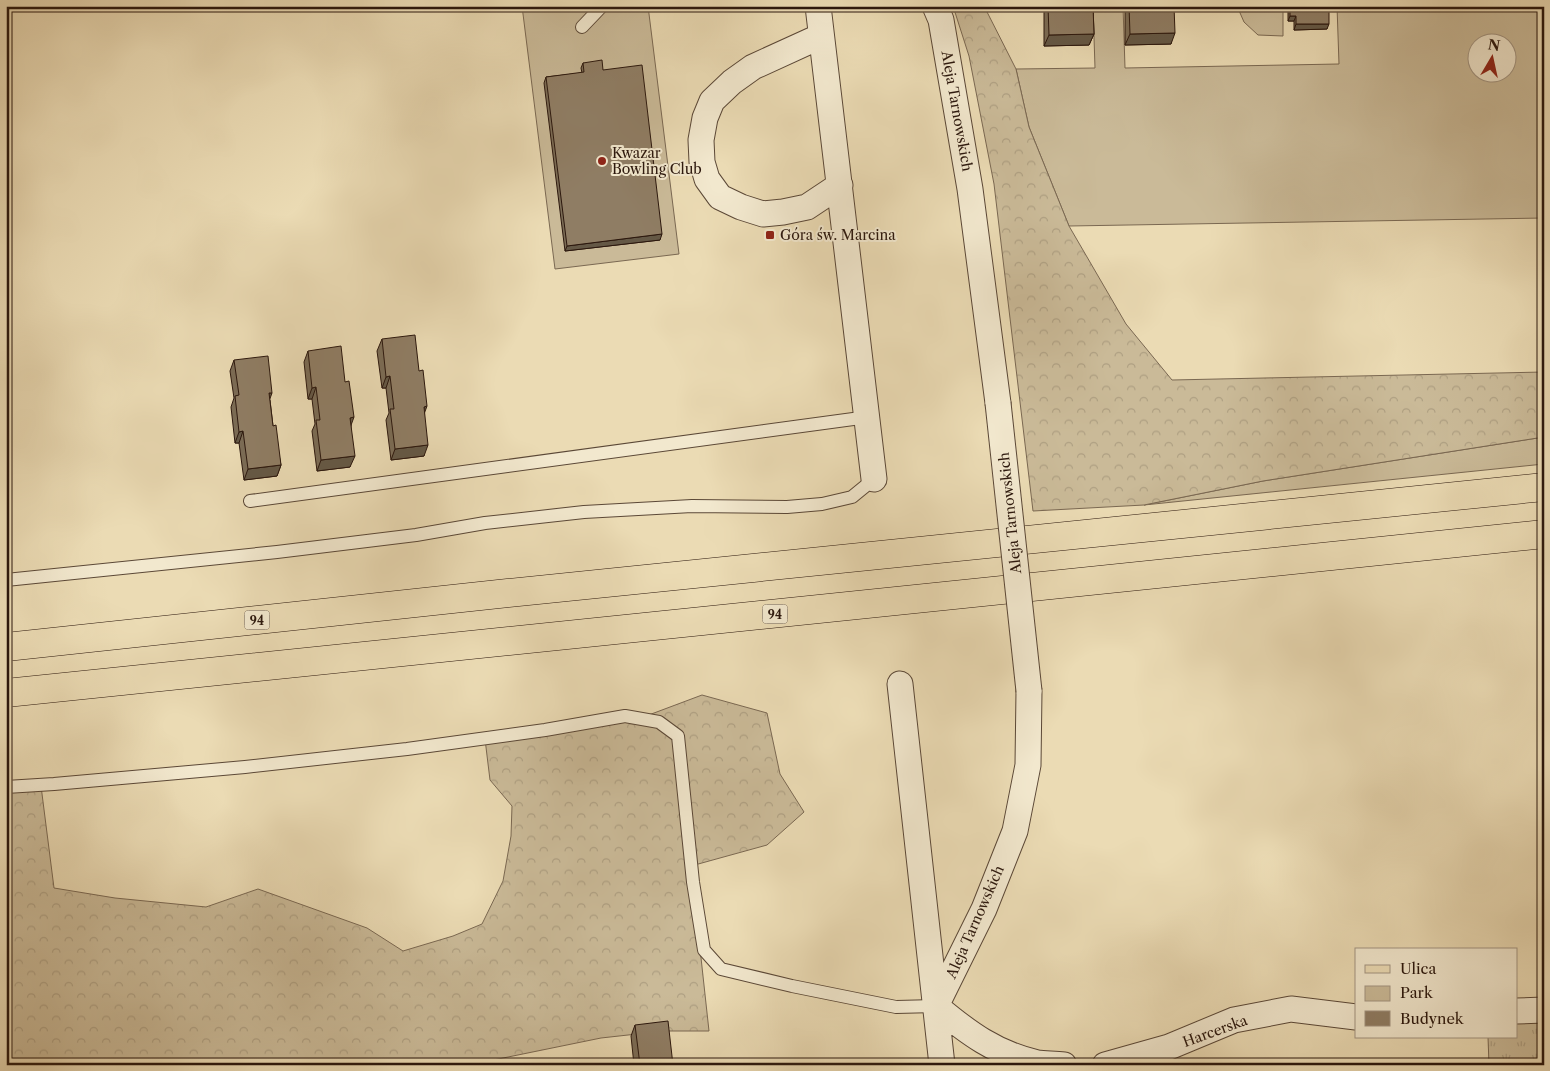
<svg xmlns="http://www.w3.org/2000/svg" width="1550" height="1071" font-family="'Libre Caslon Text',serif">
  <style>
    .green { fill: #caba98; stroke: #7a6852; fill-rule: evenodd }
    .forest { fill: url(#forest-crowns); stroke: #7a6852 }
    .park { fill: url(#park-tufts); stroke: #7a6852 }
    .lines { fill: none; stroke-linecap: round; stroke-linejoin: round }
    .lane-casing { stroke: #5b4837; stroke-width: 14 }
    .street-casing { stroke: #5b4837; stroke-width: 27 }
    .primary-casing { stroke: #2b170d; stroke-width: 29 }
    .lane { stroke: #f2e8ce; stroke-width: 12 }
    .street { stroke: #f2e8ce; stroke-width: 25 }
    .primary { stroke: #ebdbb4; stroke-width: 28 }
    .street-bridge-casing { stroke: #5b4837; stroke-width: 27; stroke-linecap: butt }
    .street-bridge { stroke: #f2e8ce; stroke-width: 25 }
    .wall { fill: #7b6c56; stroke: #2b170d }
    .shaded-wall { fill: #645846; stroke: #2b170d }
    .building { fill: #8f7d64; stroke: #2b170d }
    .poi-dot { fill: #8f2418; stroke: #f2e8ce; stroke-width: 2 }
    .labels { text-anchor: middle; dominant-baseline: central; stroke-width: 4; stroke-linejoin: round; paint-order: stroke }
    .shield { fill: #f2e8ce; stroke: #675647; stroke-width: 1 }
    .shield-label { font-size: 12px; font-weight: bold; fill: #2b170d }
    .street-label { font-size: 14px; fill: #2b170d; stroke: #f2e8ce }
    .poi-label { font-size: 14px; fill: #2b170d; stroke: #f2e8ce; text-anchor: start }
  </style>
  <defs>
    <pattern id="forest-crowns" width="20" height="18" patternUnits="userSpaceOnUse" patternTransform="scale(1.25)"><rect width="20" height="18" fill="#caba98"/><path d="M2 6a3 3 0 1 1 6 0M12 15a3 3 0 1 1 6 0" fill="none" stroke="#ae9f82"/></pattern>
    <pattern id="park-tufts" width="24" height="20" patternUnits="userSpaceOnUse" patternTransform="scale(1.25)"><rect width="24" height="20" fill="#caba98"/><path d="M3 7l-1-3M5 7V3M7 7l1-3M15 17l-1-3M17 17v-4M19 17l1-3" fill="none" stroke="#ae9f82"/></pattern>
  </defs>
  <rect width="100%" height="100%" fill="#ebdbb4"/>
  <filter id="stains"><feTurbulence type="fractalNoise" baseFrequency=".004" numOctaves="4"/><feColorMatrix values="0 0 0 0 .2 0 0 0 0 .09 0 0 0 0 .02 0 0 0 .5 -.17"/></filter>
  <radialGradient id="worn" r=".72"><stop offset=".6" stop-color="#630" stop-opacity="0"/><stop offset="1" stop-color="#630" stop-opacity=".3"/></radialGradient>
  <!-- green -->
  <path class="green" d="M522,6H648L679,254L555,269Z
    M1093,6H1123L1125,68L1339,64L1337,6H1544V218L1069,226L1029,127L1016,69L1095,68ZM1478,42H1508V72H1478Z
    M1237,6H1283V36L1258,35L1244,22Z
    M1544,437V464L1144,505L1263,481Z"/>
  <!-- forest -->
  <path class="forest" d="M953,6H984L1016,69L1029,127L1069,226L1126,324L1172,380L1544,372V437L1263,481L1144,505L1033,511L994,184L969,56Z
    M702,695L767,713L780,774L804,812L767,845L691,866L709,1031H664L601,1038L469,1065H6V788L41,786L54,888L115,898L206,907L258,889L367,928L403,951L453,936L482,924L503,881L511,836L512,806L490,780L485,739L646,716Z"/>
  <!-- park -->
  <path class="park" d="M1544,1010V1065H1489L1488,1037H1516V1011Z"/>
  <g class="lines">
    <!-- lane casing -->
    <g class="lane-casing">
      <path id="lane" d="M582,27L602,6
        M250,501L868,417
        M6,580L277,552L416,535L485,523L584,512L692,506L787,507L822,504L852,497L874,479
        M6,787L54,784L245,767L407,749L545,730L625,716L659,722L678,736L693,882L704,950L721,969L792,986L896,1007L936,1006"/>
    </g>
    <!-- street casing -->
    <g class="street-casing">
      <path id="street" d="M818,6L874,479
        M935,6L941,20L970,189L998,403
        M821,36L753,67L732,82L712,101L705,118L701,140L702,162L707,179L720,197L741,207L763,214L783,212L807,207L840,185
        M900,684L942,1065
        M936,1006L984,909L1015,831L1028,765L1029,691
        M936,1006C968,1033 995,1053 1037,1063C1045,1064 1055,1064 1064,1065
        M1516,1011L1544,1010
        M1105,1065L1169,1047L1234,1020L1291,1009L1356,1017"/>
    </g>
    <!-- primary casing -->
    <g class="primary-casing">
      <path id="primary" d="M6,647L508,593L1544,487
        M6,693L1544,534"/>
    </g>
    <!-- lane -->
    <use href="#lane" class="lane"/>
    <!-- street -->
    <use href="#street" class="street"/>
    <!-- primary -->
    <use href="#primary" class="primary"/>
    <!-- street-bridge casing -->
    <g class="street-bridge-casing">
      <path id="street-bridge" d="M998,403L1029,691"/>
    </g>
    <!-- street-bridge -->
    <use href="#street-bridge" class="street-bridge"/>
  </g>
  <!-- wall -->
  <path class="wall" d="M1044,6H1093L1094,34L1089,45L1044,46Z
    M1125,6H1174L1171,44L1125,45Z
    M1288,6H1329L1327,29L1294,30V21H1288Z
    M583,63L603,70L660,240L565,251L544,83L546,77L582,73L581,68Z
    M382,339L424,414V456L391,460L386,420L389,413L386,388H382L377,351Z
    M308,351L351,425L350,467L317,471L312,431L315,424L312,399H308L304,362Z
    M234,360L270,400L273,426L281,465L277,476L244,480L239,443H235L231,407L234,398L230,371Z
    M635,1025L673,1065H634L631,1036Z"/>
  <!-- shaded-wall -->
  <path class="shaded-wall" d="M1290,16H1296L1294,21H1288Z
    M1296,24H1329L1327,29L1294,30Z
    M1175,33L1171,44L1125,45L1130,34Z
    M1094,34L1089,45L1044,46L1049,35Z
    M662,234L660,240L565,251L567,246Z
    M390,376L386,388H382L386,377Z
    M316,387L312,399H308L312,388Z
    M269,393H272L268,404Z
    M427,406L423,417L424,407Z
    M354,417L350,428V418Z
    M243,431L239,443H235L239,432Z
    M428,445L424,456L391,460L395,449Z
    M355,456L350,467L317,471L321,460Z
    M281,465L277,476L244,480L248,469Z"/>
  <!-- building -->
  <path class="building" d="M1048,6H1093L1094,34L1049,35Z
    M1129,6H1174L1175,33L1130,34Z
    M1290,6H1329V24H1296V16H1290Z
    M602,60L603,70L642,65L662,234L567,246L546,77L584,72L583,63Z
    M415,335L419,371L423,370L427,406L424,407L428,445L395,449L390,409H394L390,376L386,377L382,339Z
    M341,346L345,382L349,381L354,417L350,418L355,456L321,460L316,420H320L316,387L312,388L308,351Z
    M268,356L272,393H269L273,426L276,425L281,465L248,469L243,431L239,432L235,396L239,395L234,360Z
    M668,1021L673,1065H640L635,1025Z"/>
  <!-- markers -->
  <g class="poi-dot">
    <circle cx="602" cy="161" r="5"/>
    <rect x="765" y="230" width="10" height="10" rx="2.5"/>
  </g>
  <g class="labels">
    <!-- shield labels -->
    <g class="shield">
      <rect x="762.5" y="604.5" width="25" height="19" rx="4"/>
      <rect x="244.5" y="610.5" width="25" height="19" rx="4"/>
    </g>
    <g class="shield-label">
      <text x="775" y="614">94</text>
      <text x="257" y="620">94</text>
    </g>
    <!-- street labels -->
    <g class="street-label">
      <text transform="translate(957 111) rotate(80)">Aleja Tarnowskich</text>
      <text transform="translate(1010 513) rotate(-96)">Aleja Tarnowskich</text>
      <text transform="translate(975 922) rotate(-66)">Aleja Tarnowskich</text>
      <text transform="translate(1215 1031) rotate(-20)">Harcerska</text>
    </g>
    <!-- poi labels -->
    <g class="poi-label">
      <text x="612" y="153">Kwazar<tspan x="612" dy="16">Bowling Club</tspan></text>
      <text x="780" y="235">Góra św. Marcina</text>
    </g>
  </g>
  <!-- margin -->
  <rect width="1550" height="1071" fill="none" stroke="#ebdbb4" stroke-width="25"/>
  <rect x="8" y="8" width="1535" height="1056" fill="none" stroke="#2b170d" stroke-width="2.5"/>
  <rect x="12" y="12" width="1525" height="1046" fill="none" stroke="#2b170d"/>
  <!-- legend -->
  <rect x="1355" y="948" width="162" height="90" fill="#f2e8ce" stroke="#a29481"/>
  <rect x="1365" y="965" width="25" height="8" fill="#ebdbb4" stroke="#a29481"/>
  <text x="1400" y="974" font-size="15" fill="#2b170d">Ulica</text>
  <rect x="1365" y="986" width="25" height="15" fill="#caba98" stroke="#a29481"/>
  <text x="1400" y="998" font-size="15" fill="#2b170d">Park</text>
  <rect x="1365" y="1011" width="25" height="15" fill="#8f7d64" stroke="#a29481"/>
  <text x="1400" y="1024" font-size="15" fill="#2b170d">Budynek</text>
  <!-- north arrow -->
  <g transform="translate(1492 58) rotate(9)"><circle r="24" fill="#f2e8ce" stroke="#a29481"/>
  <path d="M0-4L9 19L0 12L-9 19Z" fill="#8f2418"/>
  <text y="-8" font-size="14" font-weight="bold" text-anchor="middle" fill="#2b170d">N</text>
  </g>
  <rect width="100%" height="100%" filter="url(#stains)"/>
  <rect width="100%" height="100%" fill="url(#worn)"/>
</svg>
